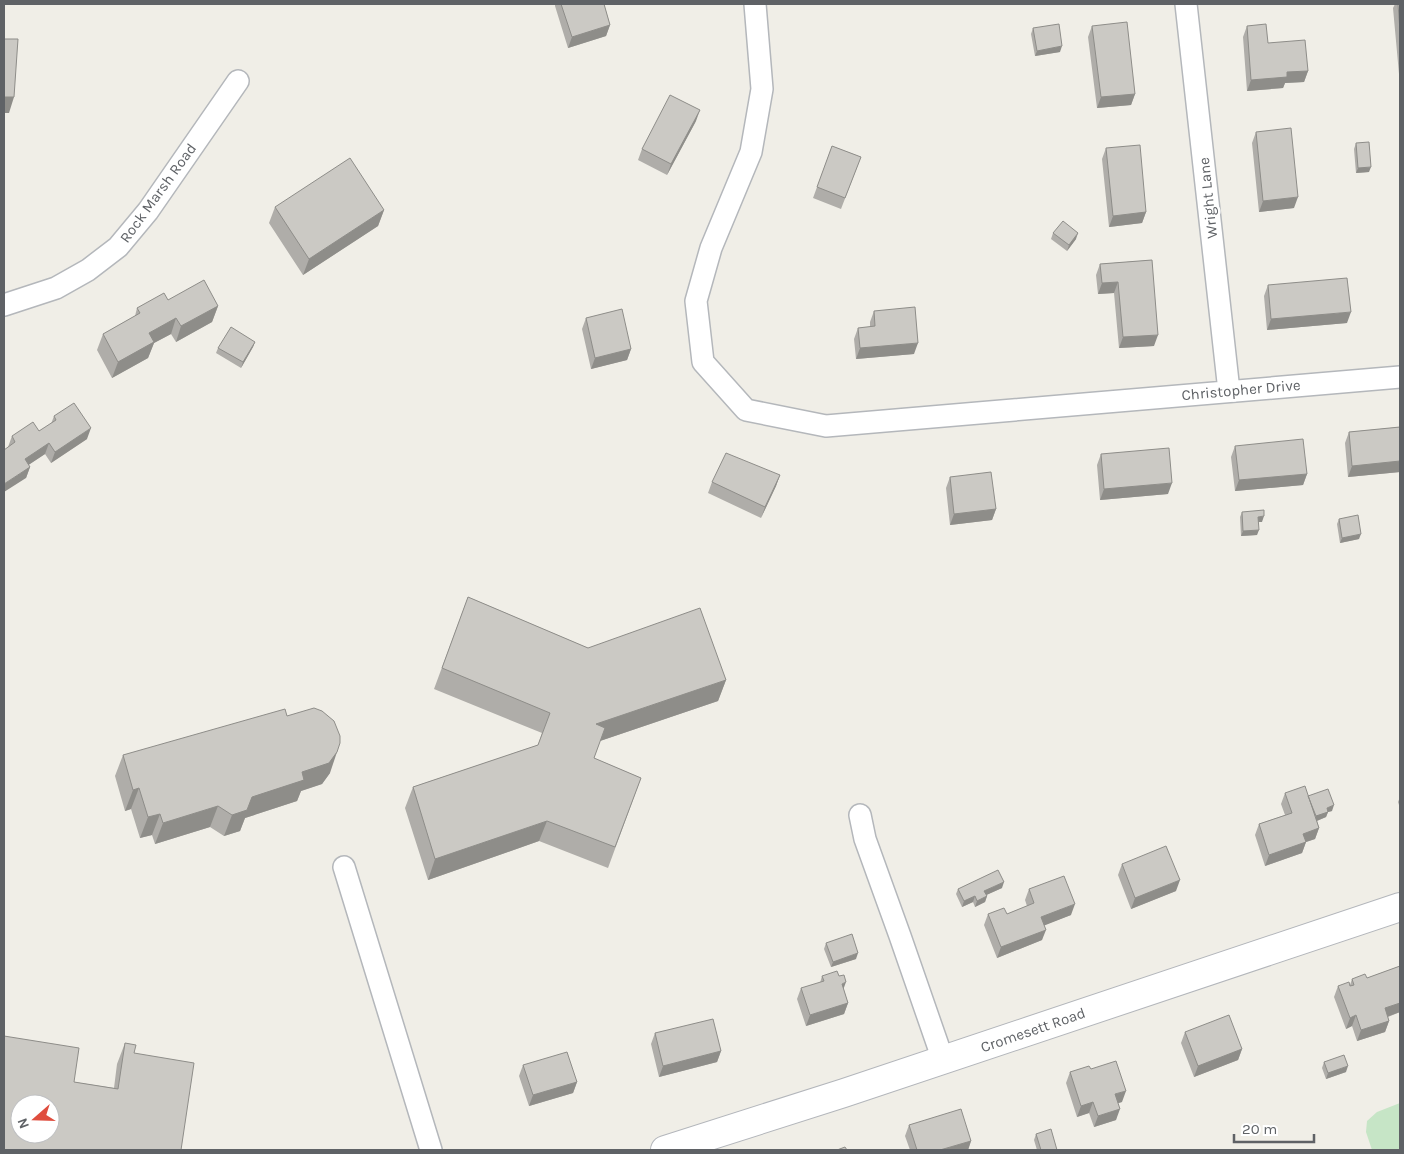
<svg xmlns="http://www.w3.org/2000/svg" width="1404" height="1154" font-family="Karla,sans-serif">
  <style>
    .green { fill: #c6e5c6 }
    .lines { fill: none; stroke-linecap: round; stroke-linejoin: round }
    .street-casing { stroke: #b4b7bb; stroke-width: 24 }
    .secondary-casing { stroke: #b3b6bb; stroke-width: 30 }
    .street { stroke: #fff; stroke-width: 21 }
    .secondary { stroke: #fff; stroke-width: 28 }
    .wall { fill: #afada9 }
    .shaded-wall { fill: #8e8d89 }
    .building { fill: #cbc9c4; stroke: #8e8d89; fill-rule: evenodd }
    .labels { text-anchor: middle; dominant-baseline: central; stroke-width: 5; stroke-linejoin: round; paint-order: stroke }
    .street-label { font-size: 15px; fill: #5f6266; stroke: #fff }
  </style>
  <rect width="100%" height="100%" fill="#f0eee7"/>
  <!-- green -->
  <path class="green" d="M1400,1103V1150H1372L1366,1132L1367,1121L1377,1112Z"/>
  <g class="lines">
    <!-- street casing -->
    <g class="street-casing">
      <path id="street" d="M755,4L762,89L751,152L711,248L696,301L703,362L746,410L826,426L1400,377
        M1186,4L1229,391
        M4,305L56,288L88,270L118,247L148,211L238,81
        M860,815L865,839L900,936L943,1060
        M344,867L431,1150"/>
    </g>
    <!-- secondary casing -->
    <g class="secondary-casing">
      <path id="secondary" d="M665,1150L844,1093L1400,907"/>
    </g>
    <!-- street -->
    <use href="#street" class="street"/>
    <!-- secondary -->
    <use href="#secondary" class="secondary"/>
  </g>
  <!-- wall -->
  <path class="wall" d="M555,4H604L610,25L606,36L568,48L555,6Z
    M1395,4H1400V74H1399L1393,8Z
    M1092,26L1135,94L1131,105L1097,108L1088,37Z
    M1247,26L1268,43L1308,71L1304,82L1285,83L1283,88L1247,91L1243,37Z
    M1033,28L1060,52L1035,56L1031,34Z
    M696,121L667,175L638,160L642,149Z
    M1256,132L1294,208L1259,212L1252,143Z
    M1356,143L1369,172L1356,173L1354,149Z
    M832,146L861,157L841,209L813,198Z
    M1106,148L1146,212L1142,223L1109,227L1102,159Z
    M275,207L384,210L378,226L303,275L269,223Z
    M1053,233L1076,239L1067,251L1051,239Z
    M1152,260L1154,346L1119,348L1114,293L1098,294L1096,275L1100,264Z
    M1268,285L1347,323L1267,330L1264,296Z
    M168,300L218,306L212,322L176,342L171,334L154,343L148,358L112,378L97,350L103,334L135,316L137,308Z
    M874,311L914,354L856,359L854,339L858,328L870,327V322Z
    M586,318L631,349L627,360L591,369L582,329Z
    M255,342L253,347L241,368L216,353L218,348Z
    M54,416L87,439L51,463L45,454L28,465L30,467L26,478L8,447L12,436L39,431L51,424Z
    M1400,427V472L1348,477L1345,443L1349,432Z
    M1235,446L1307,474L1303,485L1235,491L1231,457Z
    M1101,454L1168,494L1100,500L1097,465Z
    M780,475L776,486L761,518L708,493L712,482Z
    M950,477L996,509L992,520L950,525L946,488Z
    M1242,512L1262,522H1258L1257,535L1241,536L1240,517Z
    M1339,519L1359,539L1340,543L1337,524Z
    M468,597L588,648L726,680L718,701L600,741L594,758L641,778L608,868L539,841L428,880L405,808L413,787L538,745L542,733L434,689Z
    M287,716L330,773L322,784L301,791L297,801L245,818L240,831L224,836L210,827L155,844L152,835L140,838L131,809L125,811L115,776L123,755Z
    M1285,793L1308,796L1332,811L1328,812L1326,817L1317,821L1319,828L1315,839L1306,842L1302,853L1265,866L1255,835L1259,824L1285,815L1281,804Z
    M1400,797V808L1398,802Z
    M1122,864L1176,891L1131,909L1118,875Z
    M1002,888L986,895L987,896L985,902L975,907L973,902L962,907L956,894L958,889Z
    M1029,889L1071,915L1044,925L1042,940L997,958L984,925L988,914H1007L1027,906L1025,900Z
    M826,943L856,959L831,967L824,949Z
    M1400,966V1012L1388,1017L1389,1021L1385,1032L1357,1041L1352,1026L1346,1029L1334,997L1338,986L1350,985L1352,979L1367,978Z
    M822,976L844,990L848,1003L844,1014L806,1026L797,999L801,988L820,983Z
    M1185,1032L1242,1049L1238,1060L1194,1077L1181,1043Z
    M655,1033L721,1051L717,1062L659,1077L651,1044Z
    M125,1043L134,1053L181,1150L74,1082L114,1088L117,1064Z
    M1324,1062L1346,1072L1326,1079L1322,1068Z
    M523,1065L577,1082L573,1093L529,1106L519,1076Z
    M1091,1069L1122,1102L1118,1103L1116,1120L1094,1127L1089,1113L1077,1117L1066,1083L1070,1072Z
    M909,1125L971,1141L968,1150H910L905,1136Z
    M1036,1134L1057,1150H1037L1034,1140Z"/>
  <!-- shaded-wall -->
  <path class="shaded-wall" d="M610,25L606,36L568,48L572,37Z
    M1062,46L1060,52L1035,56L1037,51Z
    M1308,71L1304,82L1285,83L1283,88L1247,91L1251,80L1287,72Z
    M1135,94L1131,105L1097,108L1101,97Z
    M4,97H14L9,113H4Z
    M700,110L696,121L667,175L671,164Z
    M1371,167L1369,172L1356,173L1358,168Z
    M1298,197L1294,208L1259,212L1263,201Z
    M384,210L378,226L303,275L309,259Z
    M1146,212L1142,223L1109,227L1113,216Z
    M1078,233L1076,239L1067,251L1069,245Z
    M1118,282L1114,293L1098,294L1102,283Z
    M218,306L212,322L176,342L181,326Z
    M1351,312L1347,323L1267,330L1271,319Z
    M176,318L171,334L154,343L148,358L112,378L118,362L149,333Z
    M1158,335L1154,346L1119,348L1123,337Z
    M255,342L253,347L241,368L243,362Z
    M918,343L914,354L856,359L860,348Z
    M631,349L627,360L591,369L595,358Z
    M91,428L87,439L51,463L55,452Z
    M49,443L45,454L21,470L25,459Z
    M1400,461V472L1348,477L1352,466Z
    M30,467L26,478L4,492V484Z
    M1307,474L1303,485L1235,491L1239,480Z
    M780,475L776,486L761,518L765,507Z
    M1172,483L1168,494L1100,500L1104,489Z
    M996,509L992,520L950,525L954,514Z
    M1264,516L1262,522H1256L1258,517Z
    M1259,530L1257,535L1241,536L1243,531Z
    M1361,534L1359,539L1340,543L1342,538Z
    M726,680L718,701L600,741L596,724Z
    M337,752L330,773L322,784L301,791L297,801L245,818L240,831L224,836L232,815L252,797L302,772Z
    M139,788L131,809L125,811L133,790Z
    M1334,805L1332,811L1328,812L1326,817L1314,822L1316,816L1327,808Z
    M218,806L210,827L155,844L163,823Z
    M160,814L152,835L140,838L148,817Z
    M547,821L539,841L428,880L435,859Z
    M1319,828L1315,839L1306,842L1302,853L1265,866L1269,855L1303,834Z
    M1180,880L1176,891L1131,909L1135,898Z
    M1004,882L1002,888L982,897L984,891Z
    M975,896L973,902L962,907L964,901Z
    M987,896L985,902L975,907L977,901Z
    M1075,904L1071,915L1038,928L1041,917Z
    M1046,930L1042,940L997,958L1001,947Z
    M858,953L856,959L831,967L833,962Z
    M846,982L842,993V984Z
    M848,1003L844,1014L806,1026L810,1015Z
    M1400,1003V1012L1381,1019L1385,1008Z
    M1356,1015L1352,1026L1346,1029L1350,1018Z
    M1389,1021L1385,1032L1357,1041L1361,1030Z
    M1242,1049L1238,1060L1194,1077L1198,1066Z
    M721,1051L717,1062L659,1077L663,1066Z
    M1348,1066L1346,1072L1326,1079L1328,1073Z
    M577,1082L573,1093L529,1106L533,1095Z
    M1126,1091L1122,1102L1111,1105L1115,1094Z
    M1093,1102L1089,1113L1077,1117L1081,1106Z
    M1120,1109L1116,1120L1094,1127L1098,1116Z
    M971,1141L968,1150H940Z"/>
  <!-- building -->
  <path class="building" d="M561,4H604L610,25L572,37Z
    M1398,4H1400V31Z
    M1127,22L1135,94L1101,97L1092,26Z
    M1059,24L1062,46L1037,51L1033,28Z
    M1266,24L1268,43L1305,40L1308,71L1287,72V77L1251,80L1247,26Z
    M4,39H18L14,97H4Z
    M670,95L700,110L671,164L642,149Z
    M1291,128L1298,197L1263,201L1256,132Z
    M1369,142L1371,167L1358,168L1356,143Z
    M1140,145L1146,212L1113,216L1106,148Z
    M832,146L861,157L845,198L817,187Z
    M350,158L384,210L309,259L275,207Z
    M1063,221L1078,233L1069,245L1053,233Z
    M1152,260L1158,335L1123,337L1118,282L1102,283L1100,264Z
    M1347,278L1351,312L1271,319L1268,285Z
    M204,280L218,306L181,326L176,318L149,333L154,342L118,362L103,334L140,313L137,308L164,293L168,300Z
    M915,307L918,343L860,348L858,328L875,326L874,311Z
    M622,309L631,349L595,358L586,318Z
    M231,327L255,342L243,362L218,348Z
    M74,403L91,428L55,452L49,443L25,459L30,467L4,484V450L15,442L12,436L33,422L39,431L56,420L54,416Z
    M1400,427V461L1352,466L1349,432Z
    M1303,439L1307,474L1239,480L1235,446Z
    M1169,448L1172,483L1104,489L1101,454Z
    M726,453L780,475L765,507L712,482Z
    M991,472L996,509L954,514L950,477Z
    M1264,510V516L1258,517L1259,530L1243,531L1242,512Z
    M1358,515L1361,534L1342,538L1339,519Z
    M468,597L588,648L700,608L726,680L596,724L605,728L594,758L641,778L615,847L547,821L435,859L413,787L538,745L550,713L442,668Z
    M314,708L322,711L334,721L340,736V743L337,752L329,763L302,772L304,780L252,797L247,810L232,815L218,806L163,823L160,814L148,817L139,788L133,790L123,755L285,709L287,716Z
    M1305,786L1319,828L1303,834L1306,842L1269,855L1259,824L1292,813L1285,793Z
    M1328,789L1334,805L1327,808L1328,812L1316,816L1308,796Z
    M1166,846L1180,880L1135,898L1122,864Z
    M998,870L1004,882L984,891L987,896L977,901L975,896L964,901L958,889Z
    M1064,876L1075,904L1041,917L1046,930L1001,947L988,914L1004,908L1007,914L1034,903L1029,889Z
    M852,934L858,953L833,962L826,943Z
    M1400,966V1003L1385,1008L1389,1021L1361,1030L1356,1015L1350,1018L1338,986L1349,982L1350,986L1354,985L1352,979L1365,974L1367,978Z
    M837,971L839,976L844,975L846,982L842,984L848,1003L810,1015L801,988L824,981L822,976Z
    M1229,1015L1242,1049L1198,1066L1185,1032Z
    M713,1019L721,1051L663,1066L655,1033Z
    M4,1036L79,1048L74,1082L118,1089L125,1043L136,1045L134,1053L194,1063L181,1150H4ZM20,1104H50V1134H20Z
    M567,1052L577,1082L533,1095L523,1065Z
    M1344,1055L1348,1066L1328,1073L1324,1062Z
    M1116,1061L1126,1091L1115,1094L1120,1109L1098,1116L1093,1102L1081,1106L1070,1072L1089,1066L1091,1069Z
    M961,1109L971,1141L940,1150H917L909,1125Z
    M1051,1129L1057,1150H1041L1036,1134Z
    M845,1147L847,1150H837Z"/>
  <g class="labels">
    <!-- street labels -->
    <g class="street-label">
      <text transform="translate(158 193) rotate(-54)">Rock Marsh Road</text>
      <text transform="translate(1208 198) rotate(-96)">Wright Lane</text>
      <text transform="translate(1241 390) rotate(-5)">Christopher Drive</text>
      <text transform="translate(1033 1030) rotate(-19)">Cromesett Road</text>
    </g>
  </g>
  <!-- border -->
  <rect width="1404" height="1154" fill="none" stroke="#5f6266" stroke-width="10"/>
  <!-- north arrow -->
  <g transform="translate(35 1119) rotate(250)"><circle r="24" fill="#ffffff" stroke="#bfc0c2"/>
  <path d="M0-4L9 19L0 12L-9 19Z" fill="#df4d3e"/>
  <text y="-8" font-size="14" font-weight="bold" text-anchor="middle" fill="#5f6266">N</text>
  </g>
  <!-- scale -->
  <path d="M1234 1134v8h80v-8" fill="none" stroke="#5f6266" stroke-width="2.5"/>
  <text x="1242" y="1134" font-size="15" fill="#5f6266" stroke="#ffffff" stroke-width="4" paint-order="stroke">20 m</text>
</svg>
